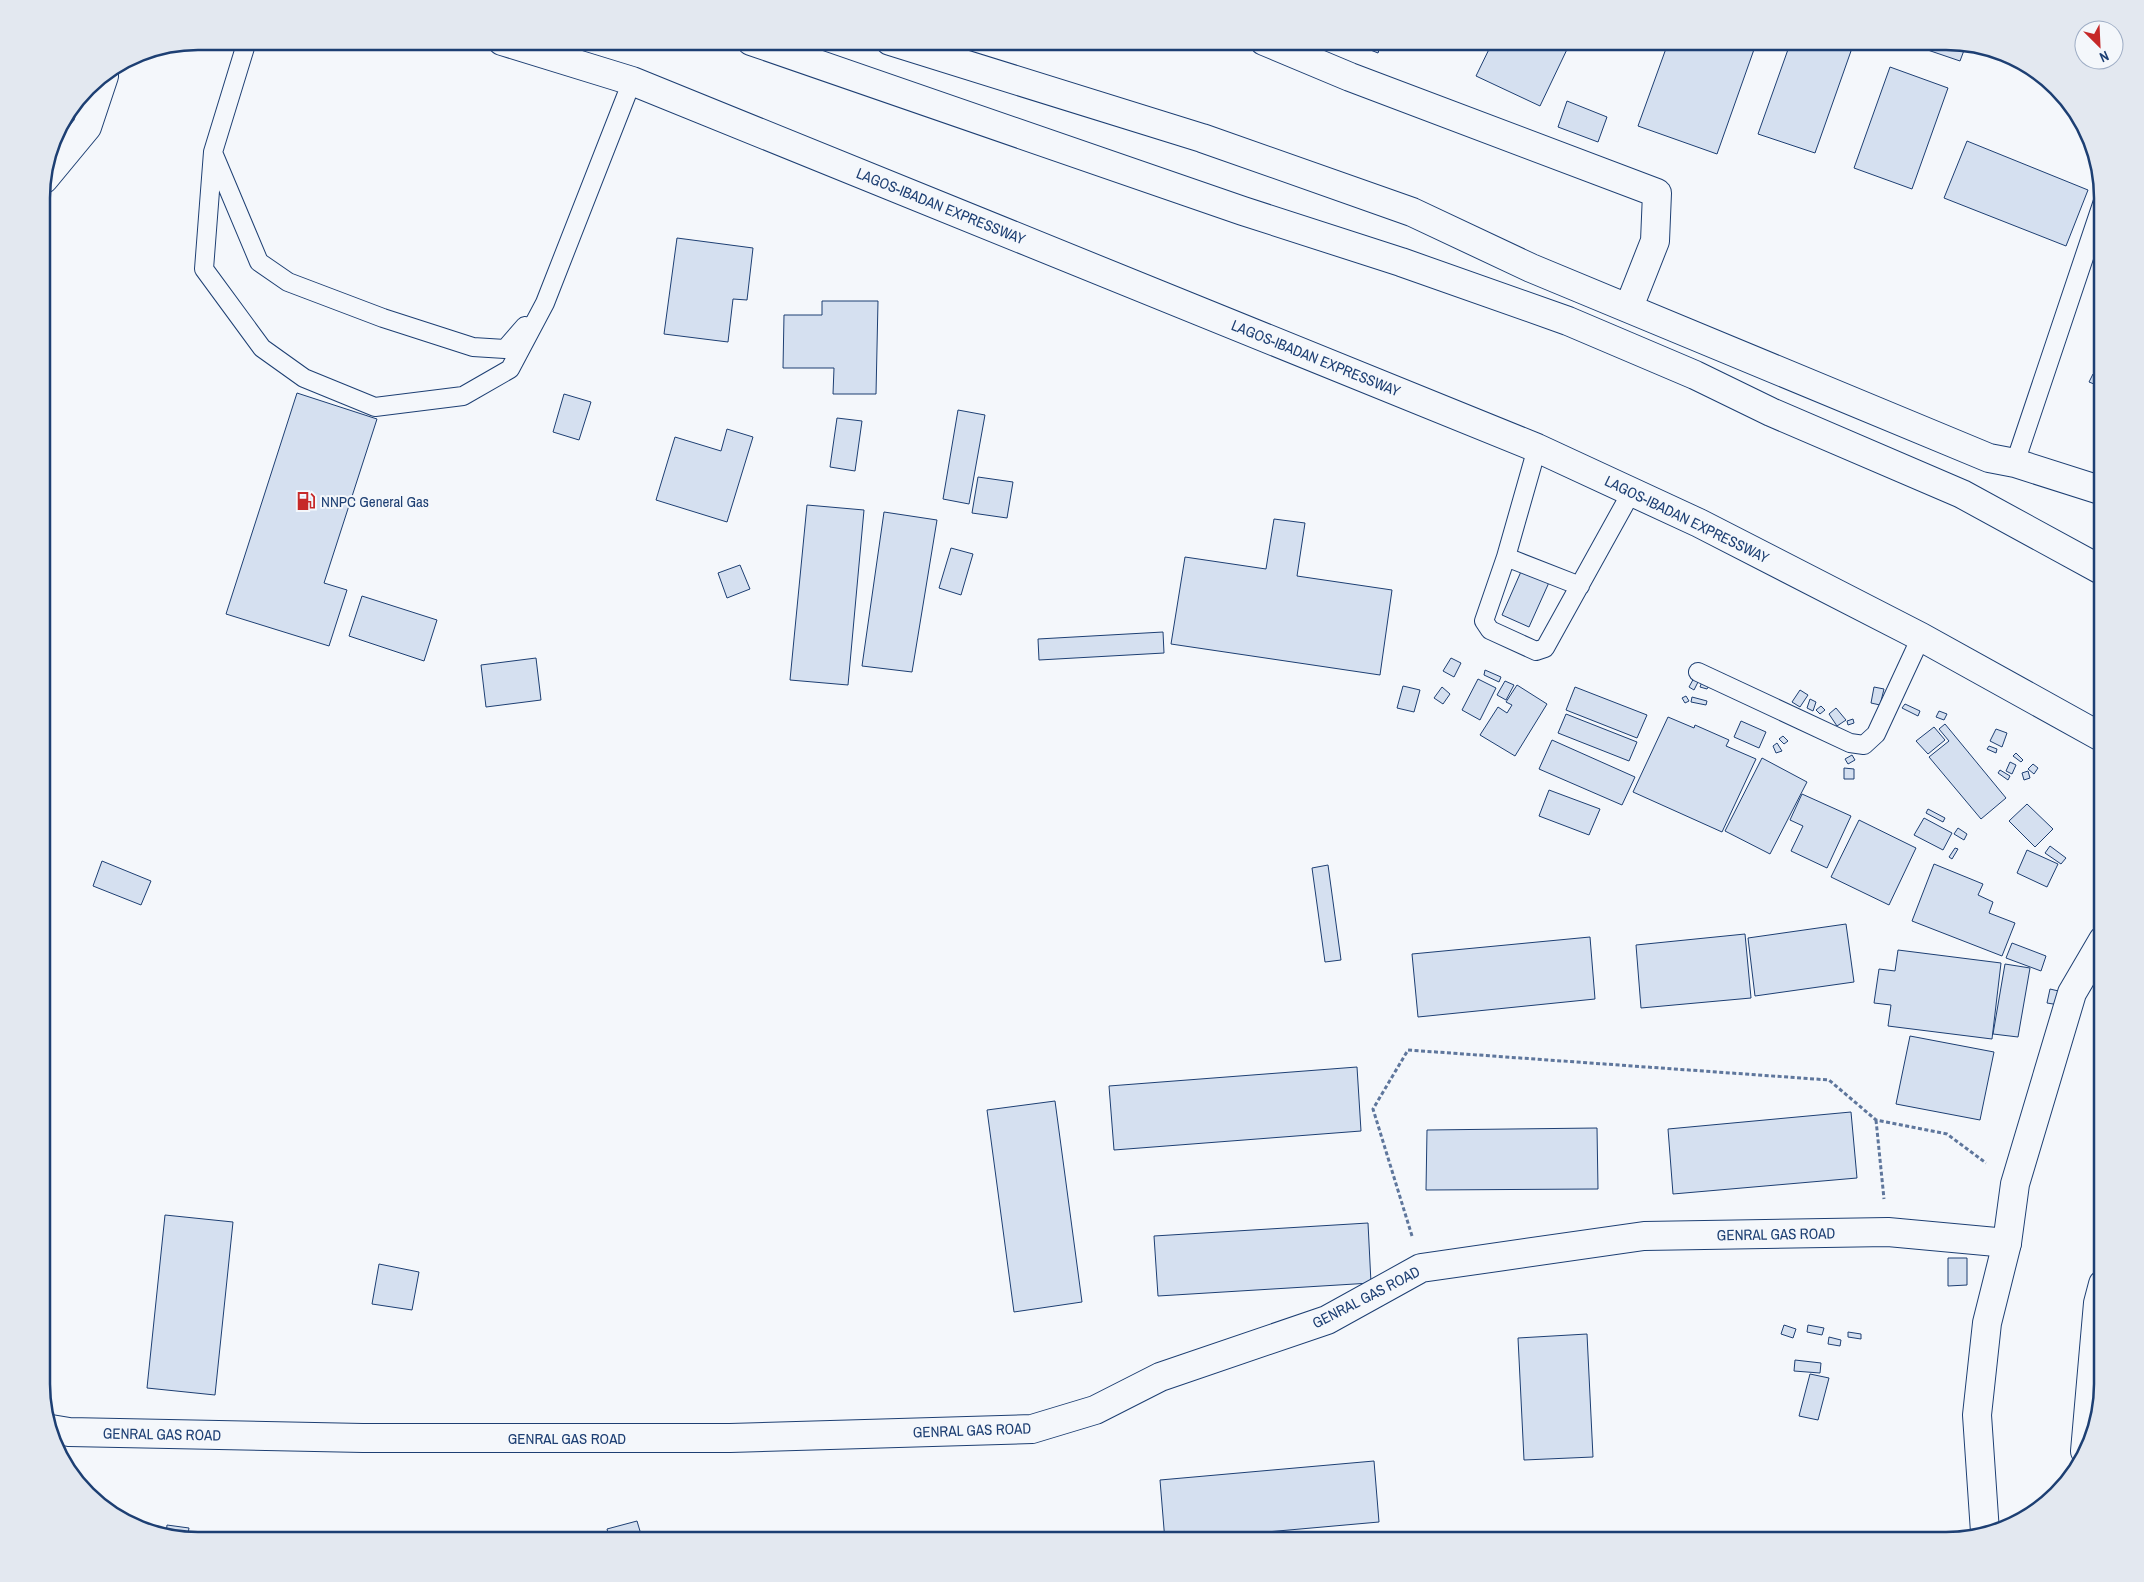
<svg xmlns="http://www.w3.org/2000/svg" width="2144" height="1582" font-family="'Archivo Narrow',sans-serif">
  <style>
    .building { fill: #d5e0f0; stroke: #1d3f73 }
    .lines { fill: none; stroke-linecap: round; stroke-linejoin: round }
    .lane-casing { stroke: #1d3f73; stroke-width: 20 }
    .street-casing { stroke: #1d3f73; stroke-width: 30 }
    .secondary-casing { stroke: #1d3f73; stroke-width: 30 }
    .highway-casing { stroke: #1d3f73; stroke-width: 30 }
    .path { stroke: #5e769c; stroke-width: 3; stroke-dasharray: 4 2.5; stroke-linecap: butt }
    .lane { stroke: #f4f7fb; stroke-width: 18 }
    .street { stroke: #f4f7fb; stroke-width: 28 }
    .secondary { stroke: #f4f7fb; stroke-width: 28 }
    .highway { stroke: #f4f7fb; stroke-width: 28 }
    .labels { text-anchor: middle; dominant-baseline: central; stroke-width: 4; stroke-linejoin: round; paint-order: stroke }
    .street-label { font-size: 15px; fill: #1d3f73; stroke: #f4f7fb }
    .poi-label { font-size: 15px; fill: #1d3f73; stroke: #f4f7fb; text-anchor: start }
    .rim { fill: none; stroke: #1d3f73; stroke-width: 2.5 }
  </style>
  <rect width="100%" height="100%" fill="#f4f7fb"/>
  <!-- building -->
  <path class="building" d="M1348,41H1382L1378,53Z
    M1493,41H1571L1540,106L1476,76Z
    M1663,41H1757L1717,154L1638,126L1668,43Z
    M1791,41H1824L1851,51L1815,153L1758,134Z
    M1914,41H1946L1966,45L1960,61L1913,45Z
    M1890,67L1948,88L1912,189L1854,168Z
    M1567,101L1607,117L1598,142L1558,127Z
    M1967,141L2088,190L2066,246L1944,198Z
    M677,238L753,248L747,300L733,299L728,342L664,334Z
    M822,301H878L876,394H833L834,368H783L784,315H822Z
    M2093,374L2097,375L2094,384L2089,382Z
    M297,393L377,419L324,583L347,590L329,646L226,614Z
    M564,394L591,402L579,440L553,432Z
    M958,410L985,415L969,504L943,499Z
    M837,418L862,421L855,471L830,467Z
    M727,429L753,437L727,522L656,500L675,437L721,451Z
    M978,477L1013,482L1007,518L972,513Z
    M807,505L864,510L848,685L790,680Z
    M884,512L937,520L912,672L862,666Z
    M1274,519L1305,523L1297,576L1392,590L1380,675L1171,644L1185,557L1266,569Z
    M951,548L973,554L961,595L939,588Z
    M740,565L750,589L727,598L718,573Z
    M1523,567L1551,578L1529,627L1502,615Z
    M362,596L437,620L424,661L349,636Z
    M1163,632L1164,653L1039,660L1038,639Z
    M536,658L541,700L486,707L481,665Z
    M1451,658L1461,663L1454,677L1443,671Z
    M1485,670L1501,677L1499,682L1484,675Z
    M1695,676L1700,678L1694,690L1689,687Z
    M1478,679L1496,688L1480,720L1462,710Z
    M1703,679L1711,682L1707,689L1700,687Z
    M1505,681L1514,685L1506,700L1497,695Z
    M1517,685L1547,704L1515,756L1480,735L1498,707L1507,713L1512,705L1506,702Z
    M1403,686L1420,690L1414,712L1397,708Z
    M1442,687L1450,694L1443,704L1434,698Z
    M1575,687L1647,715L1637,738L1566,710Z
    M1874,687L1884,689L1880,705L1871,703Z
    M1800,690L1808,695L1800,707L1792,702Z
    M1686,696L1689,701L1685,703L1682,698Z
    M1692,697L1707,701L1706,705L1691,702Z
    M1810,699L1816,702L1813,711L1807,708Z
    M1905,704L1920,711L1918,716L1902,708Z
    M1821,706L1825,710L1820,714L1816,710Z
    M1836,708L1846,720L1837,726L1829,714Z
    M1939,711L1947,714L1944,720L1936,717Z
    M1566,714L1637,742L1629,761L1558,733Z
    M1668,717L1694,728L1695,725L1729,740L1726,746L1756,759L1722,832L1633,792Z
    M1853,719L1854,723L1848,725L1847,721Z
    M1741,721L1766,732L1759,748L1734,737Z
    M1945,724L2006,798L1981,819L1929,757L1949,741L1939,729Z
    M1934,727L1945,740L1928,754L1916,741Z
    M1996,729L2007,733L2002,747L1990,741Z
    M1783,736L1788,741L1784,744L1779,739Z
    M1552,740L1635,777L1622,805L1539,769Z
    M1777,743L1782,751L1776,753L1773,746Z
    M1989,746L1997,749L1996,753L1987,749Z
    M2016,753L2023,760L2021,762L2013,756Z
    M1852,755L1855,760L1848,764L1845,759Z
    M1762,758L1807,782L1770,854L1725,831Z
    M2010,762L2016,765L2012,774L2006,771Z
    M2033,764L2038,768L2034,774L2028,769Z
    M1844,768L1854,769V779H1844Z
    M2000,770L2010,776L2008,780L1998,773Z
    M2028,771L2030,778L2024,780L2022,773Z
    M1549,790L1600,809L1589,835L1539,816Z
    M1802,794L1851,816L1827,868L1791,851L1803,826L1790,820Z
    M2027,804L2053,829L2035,847L2009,821Z
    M1928,809L1945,818L1943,822L1926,813Z
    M1924,818L1952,833L1943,850L1914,835Z
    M1859,820L1916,848L1889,905L1831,877Z
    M1958,828L1967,834L1964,840L1954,834Z
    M2050,846L2066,858L2061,864L2045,853Z
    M1955,848L1958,849L1952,859L1949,857Z
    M2027,850L2058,864L2047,887L2017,873Z
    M102,861L151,881L141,905L93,886Z
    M1934,864L1983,884L1978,895L1993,902L1989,913L2015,923L2002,956L1912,921Z
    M1328,865L1341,960L1325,962L1312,868Z
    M1846,924L1854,982L1755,996L1748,938Z
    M1745,934L1751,998L1641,1008L1636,945Z
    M1590,937L1595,999L1418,1017L1412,954Z
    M2012,943L2046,956L2041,971L2006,958Z
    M1898,950L2001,963L1992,1039L1888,1026L1891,1005L1874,1003L1879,969L1895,971Z
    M2005,964L2030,968L2018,1037L1993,1034Z
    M2050,989L2067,993L2065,1006L2047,1003Z
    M1910,1036L1994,1052L1980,1120L1896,1104Z
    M1357,1067L1361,1131L1114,1150L1109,1086Z
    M1055,1101L1082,1302L1014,1312L987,1110Z
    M1851,1112L1857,1178L1673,1194L1668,1129Z
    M1597,1128L1598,1189L1426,1190L1427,1130Z
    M165,1215L233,1222L215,1395L147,1388Z
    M1368,1223L1371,1283L1158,1296L1154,1236Z
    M1948,1258H1967V1285L1948,1286Z
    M379,1264L419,1272L412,1310L372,1304Z
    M1784,1325L1796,1329L1793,1338L1781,1334Z
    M1808,1325L1824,1328L1822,1335L1807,1332Z
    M1848,1332L1861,1334V1339L1848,1337Z
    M1587,1334L1593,1457L1524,1460L1518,1338Z
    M1829,1337L1841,1340L1840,1346L1828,1344Z
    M1795,1360L1821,1363L1820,1373L1794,1371Z
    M1810,1374L1829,1378L1818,1420L1799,1416Z
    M1374,1461L1379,1522L1165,1541L1160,1480Z
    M637,1521L643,1541H610L607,1529Z
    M167,1525L189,1528L187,1539L166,1535Z"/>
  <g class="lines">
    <!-- lane casing -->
    <g class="lane-casing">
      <path id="lane" d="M247,41L213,152L204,269L262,348L304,378L375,407L463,396L510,369L545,303L632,81
        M214,155L259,262L288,282L383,318L473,347L505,349L525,326
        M1537,448L1506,557L1484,621L1490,630L1536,651L1545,648L1632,491
        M2015,463L2103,201
        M1506,557L1580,586
        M1698,672L1850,743L1864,745L1876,734L1921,637"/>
    </g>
    <!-- street casing -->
    <g class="street-casing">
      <path id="street" d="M890,41L1202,138L1412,212L1531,268L1989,458L2015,463L2103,491
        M1264,41L1350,77L1657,193L1655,241L1629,307
        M44,179L87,127L104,76
        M51,1429L69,1432L363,1438H730L1032,1429L1095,1410L1160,1377L1327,1320L1421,1268L1644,1236L1888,1232L2007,1243"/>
    </g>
    <!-- secondary casing -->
    <g class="secondary-casing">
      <path id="secondary" d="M2085,1451L2098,1303L2103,1284"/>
    </g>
    <!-- highway casing -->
    <g class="highway-casing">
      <path id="highway" d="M502,41L632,81L1537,448L1699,523L1921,637L2103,738
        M751,41L1243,211L1401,262L1568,321L1695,375L1771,412L1962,494L2103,571
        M1985,1532L1977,1415L1987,1323L2007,1243L2015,1184L2072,993L2103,940"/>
    </g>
    <!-- path -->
    <path class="path" d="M1876,1120L1884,1199
      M1412,1236L1373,1109L1408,1050L1829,1080L1876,1120L1947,1134L1986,1163"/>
    <!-- lane -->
    <use href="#lane" class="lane"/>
    <!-- street -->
    <use href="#street" class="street"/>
    <!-- secondary -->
    <use href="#secondary" class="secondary"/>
    <!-- highway -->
    <use href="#highway" class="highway"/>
  </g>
  <!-- icons -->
  <defs>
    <g id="fuel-bare" transform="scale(1.5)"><path d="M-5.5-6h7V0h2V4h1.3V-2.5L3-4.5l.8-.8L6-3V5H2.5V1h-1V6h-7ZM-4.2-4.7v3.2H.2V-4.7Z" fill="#c62828" stroke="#f4f7fb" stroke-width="2.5" paint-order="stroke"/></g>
  </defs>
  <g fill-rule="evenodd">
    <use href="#fuel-bare" x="306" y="501"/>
  </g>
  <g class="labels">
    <!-- street labels -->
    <g class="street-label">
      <text transform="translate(941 206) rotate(22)">LAGOS-IBADAN EXPRESSWAY</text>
      <text transform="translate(1316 358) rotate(22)">LAGOS-IBADAN EXPRESSWAY</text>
      <text transform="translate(1687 519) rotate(26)">LAGOS-IBADAN EXPRESSWAY</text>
      <text transform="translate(1776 1234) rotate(-1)">GENRAL GAS ROAD</text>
      <text transform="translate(1366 1297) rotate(-27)">GENRAL GAS ROAD</text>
      <text transform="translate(972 1430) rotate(-2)">GENRAL GAS ROAD</text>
      <text transform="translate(162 1434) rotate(1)">GENRAL GAS ROAD</text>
      <text x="567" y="1438">GENRAL GAS ROAD</text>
    </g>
    <!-- poi labels -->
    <g class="poi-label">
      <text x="321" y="501">NNPC General Gas</text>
    </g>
  </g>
  <!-- crop -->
  <path d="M0 0H2144V1582H0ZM198 50H1946A148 148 0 0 1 2094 198V1384A148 148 0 0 1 1946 1532H198A148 148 0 0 1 50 1384V198A148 148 0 0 1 198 50Z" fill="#e3e8f0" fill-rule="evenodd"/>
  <path class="rim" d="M198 50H1946A148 148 0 0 1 2094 198V1384A148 148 0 0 1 1946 1532H198A148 148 0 0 1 50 1384V198A148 148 0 0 1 198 50Z"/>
  <!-- north arrow -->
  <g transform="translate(2099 45) rotate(156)"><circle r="24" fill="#f4f7fb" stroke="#9eadc5"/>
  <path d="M0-4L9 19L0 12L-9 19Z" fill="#c62828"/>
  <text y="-8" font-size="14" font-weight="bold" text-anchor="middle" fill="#1d3f73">N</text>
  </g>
</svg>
